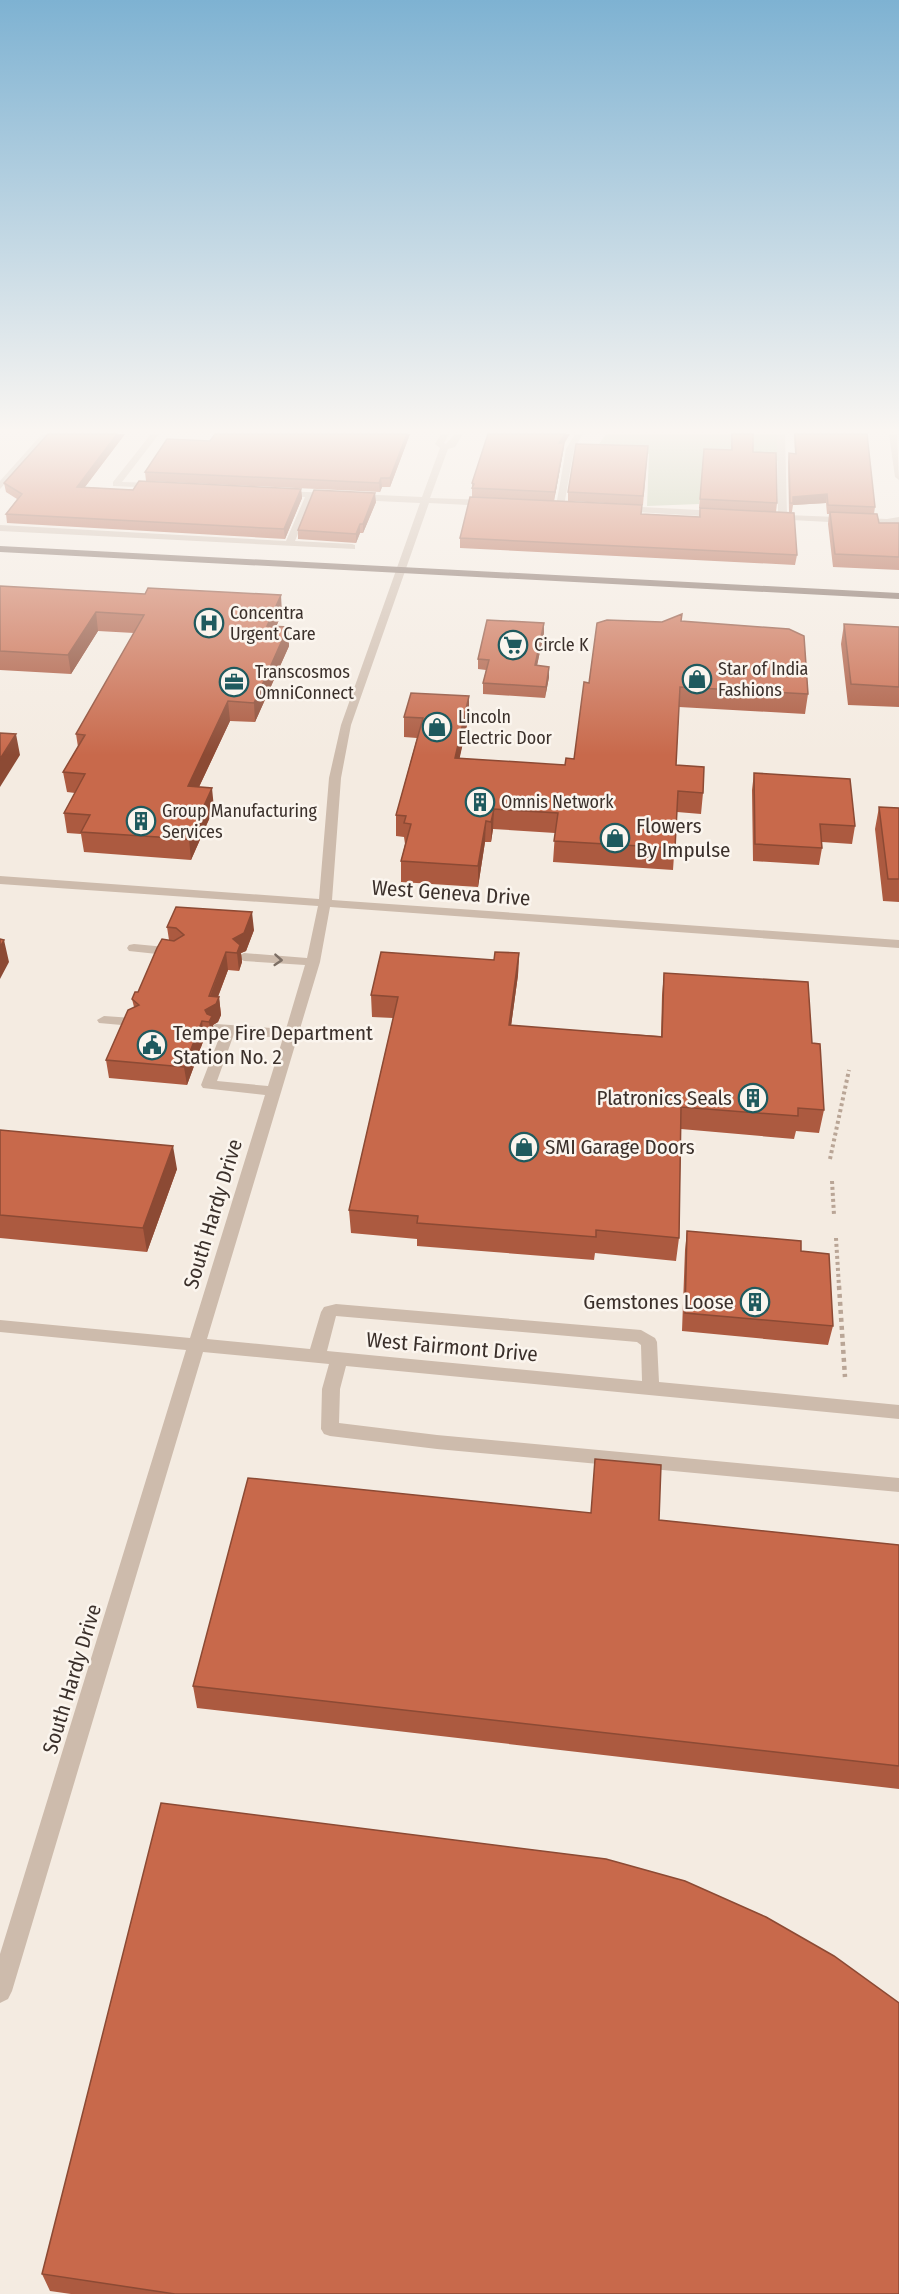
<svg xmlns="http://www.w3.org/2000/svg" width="899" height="2294" font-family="'Fira Sans Condensed',sans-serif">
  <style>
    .green { fill: #b8c4a0 }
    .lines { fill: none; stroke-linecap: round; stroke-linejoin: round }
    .path-far1 { stroke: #b9a596; stroke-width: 4; stroke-dasharray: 3 3; stroke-linecap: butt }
    .path { stroke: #b9a596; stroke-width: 4.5; stroke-dasharray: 4 4; stroke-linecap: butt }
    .minor { fill: #cdbbac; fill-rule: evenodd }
    .major { fill: #7d675c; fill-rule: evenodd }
    .wall { fill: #ac5a40 }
    .shaded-wall { fill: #8c4a34 }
    .building { fill: #c8694b; stroke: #8c4a34; stroke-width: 1.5 }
    .oneway { stroke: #7d6f65 }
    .labels { text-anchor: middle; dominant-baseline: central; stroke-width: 5; stroke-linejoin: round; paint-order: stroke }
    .far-poi-label { font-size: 18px; fill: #3b302b; stroke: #fbf5ee; text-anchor: start }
    .poi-label { font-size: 21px; fill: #3b302b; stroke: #fbf5ee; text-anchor: start }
    .street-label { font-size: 21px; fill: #3b302b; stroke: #fbf5ee }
  </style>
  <rect width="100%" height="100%" fill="#f4ebe1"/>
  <!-- green -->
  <path class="green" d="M606,434H779L778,461L704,456L699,504L647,506L649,454L595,450Z"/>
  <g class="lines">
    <!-- path-far1 -->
    <path class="path-far1" d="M830,1159L849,1070
      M832,1181L834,1215
      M836,1238L839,1287"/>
    <!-- path -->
    <path class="path" d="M839,1286L845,1377"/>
    <!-- minor -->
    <path class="minor" d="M42,434H50L0,489V481Z
      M151,434H159L122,482L155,483L159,486L158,488L113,486V482Z
      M441,434H449L444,443L446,444L455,434H463L455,447L448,449L430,498L488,500L492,503L488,506L429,503L351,725L341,778L332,900L899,940V948L330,907L320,962L207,1339L310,1349L321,1312L324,1307L336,1304L641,1330L655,1338L657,1342L659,1382L899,1405V1419L346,1366L340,1389L339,1423L437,1435L899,1478V1492L437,1449L330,1436L324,1434L321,1429L322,1389L329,1364L203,1352L12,1991L8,1999L0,2003V1954L186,1350L0,1332V1320L190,1338L265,1095L203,1088L201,1085L221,1033L211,1031L209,1028L216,1024L286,1029L305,965L244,961L237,957L244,953L307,958L318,906L0,884V876L319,899L329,778L341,725L420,503L356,500L352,497L356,494L422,497L440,448L435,444ZM234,1034L283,1038L268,1086L217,1081ZM336,1316L637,1342L641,1345L642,1381L327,1351Z
      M575,434H583L574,449L564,506L560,509L556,506L566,449Z
      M777,434H785L787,515L887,519L899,517V523L887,525L772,519V515L778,514Z
      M889,434H897L899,480L895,477Z
      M278,491L335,493V497H313L295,541L352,544L355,545V549L0,531V525L286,541L305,497L281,496L278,495Z
      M623,506L718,511L722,514L718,517L620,511V507Z
      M134,944L176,948L183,952L176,956L129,951L127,948L129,945Z
      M104,1016L133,1018L140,1022L133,1026L99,1023L97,1020Z"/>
    <!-- major -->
    <path class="major" d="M0,546L899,593V599L0,552Z"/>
  </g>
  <!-- wall -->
  <path class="wall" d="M125,434L85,487L133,490L301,489L302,498L285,539L7,523L6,514L17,499L6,492L4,483Z
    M410,434L390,487H382L380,492L146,481L145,472L210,441Z
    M731,434H753V452L777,503L776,512L699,508L704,449L731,450Z
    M794,434H867L875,507L874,514L879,523H899V570L833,567L828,524L829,514H827L826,503L793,505L792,512H789L788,462L789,453L795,454Z
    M564,444L563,452L554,501L472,497V483Z
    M648,446L643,505L568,501V492Z
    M376,502L363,533H360L356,543L298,539V530Z
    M700,508L797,555L795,565L460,548V538L642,514L699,517Z
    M0,586L282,613L276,627H288L289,646L255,722L230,721L199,787L214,808L191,860L84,852L81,834L67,833L64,813L75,793L67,792L63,772L78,747L76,734L134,633L98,631L71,674L0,670Z
    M681,621L808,694L805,714L679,707L676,765L703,793L701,814L677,812L673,870L553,862L555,833L493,829L491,842H485L478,887L401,882V861L405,844L404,837L396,836V815L417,738L404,737V717L469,716L459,759L565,765L574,759L589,683L662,622Z
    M844,624L899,627V707L848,705L841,644Z
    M544,633L537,665L549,677L545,698L483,694V683L486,670L478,669V659Z
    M754,773L855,826L852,844L822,842V848L819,865L753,861L752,790Z
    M879,807L899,808V902L883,901L875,829Z
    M167,927L254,930L246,951L241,953L242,962L239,971L228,970L218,997H219L221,1015L218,1022L213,1025L214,1034L212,1040L204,1039L187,1085L109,1078L106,1060L134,1007L132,999L138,992L169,940Z
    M519,953L518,975L511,1026L661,1036L662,995L664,973L812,1043L824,1110L819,1133L796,1131L794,1139L681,1129L679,1238L676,1261L595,1253L594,1260L417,1246V1239L351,1233L349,1210L393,1018L372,1017L371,995L494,960Z
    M0,1130L177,1169L147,1252L0,1238Z
    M687,1231L801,1251L833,1326L828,1345L682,1331L685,1250Z
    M659,1520L899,1545V1789L197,1708L193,1686Z
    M42,2274L899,2294H71L50,2291Z"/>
  <!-- shaded-wall -->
  <path class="shaded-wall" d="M117,434H125L78,496L77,487Z
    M407,434H410L390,487V478Z
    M565,434H570L564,444L563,452L554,501L559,443Z
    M381,478L382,487L380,492L379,483Z
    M301,489L302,498L285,539L284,529Z
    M375,493L376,502L363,533V524Z
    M827,494L826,503L793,505V497Z
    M360,524V533L356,543V534Z
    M281,595L282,613L268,645L267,626Z
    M96,612L98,631L71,674L68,655Z
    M544,623V633L535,675V665Z
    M288,627L289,646L255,722L254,703Z
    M549,667V677L545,698L546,687Z
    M469,696V716L455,779V758Z
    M228,701L230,721L190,806L188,786Z
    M16,734L20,755L0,787V759Z
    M212,788L214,808L191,860L189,839Z
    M494,809L493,829L491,842V822Z
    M486,821L485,842L478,887V866Z
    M252,912L254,930L246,951L241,953L242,962L239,971L237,953L233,939Z
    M4,940L9,962L0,979V947Z
    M226,952L228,970L215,1004L219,997L221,1015L218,1022L213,1025L214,1034L212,1040L209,1022L205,1010Z
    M519,953L518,975L508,1048L509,1025Z
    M202,1021L204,1039L187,1085L184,1067Z
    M173,1146L177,1169L147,1252L143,1228Z"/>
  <!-- building -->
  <path class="building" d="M48,434H117L77,487L133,490L139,481L301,489L284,529L6,514L22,494L4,483Z
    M215,434H407L390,478H381L379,483L145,472L167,439L210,441Z
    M488,434H565L559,443H564L555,492L472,488L474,484L472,483Z
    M732,434H753V452L776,453L777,503L700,499L704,449L732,450Z
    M795,434H867L875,507L828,505L827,494L793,497V503H790L789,453L796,454Z
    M576,444L648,446L643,496L568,492Z
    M314,490L375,493L363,524H360L356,534L298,530Z
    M470,497L642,505L641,514L700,517V508L794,513L797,555L460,538Z
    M830,512L877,514L879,523H899V557L835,554Z
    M0,586L145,594L148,588L281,595L267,626L288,627L254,703L228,701L188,786L212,788L189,839L81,832L90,815L64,813L85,774L63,772L85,735L76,734L144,615L96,612L68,655L0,651Z
    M682,614L681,621L789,629L804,636L808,694L680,687L676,765L704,767L703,793L678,791L675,848L554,841L558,813L494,809L491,822L486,821L478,866L401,861L411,824L404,823L406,816L396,815L423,718L404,717L411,693L469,696L455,758L565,765L566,758L574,759L584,682L589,683L597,623L607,620L662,622Z
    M487,620L544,623L535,665L549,667L546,687L483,683L489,660L478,659Z
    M844,624L899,627V687L851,684Z
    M0,733L16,734L0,759Z
    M754,773L850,779L855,826L820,824L822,848L755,844Z
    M879,807L899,808V879H888Z
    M176,907L252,912L244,933L233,939L240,945L237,953L226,952L209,996L219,997L216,1004L205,1010L207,1014L212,1016L209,1022L202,1021L184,1067L106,1060L128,1010L139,1005L132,999L135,992H138L157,948L162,939L174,941L184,935L176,928L167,927Z
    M0,939L4,940L0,947Z
    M381,952L494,960L495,952L519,953L509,1025L662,1037L664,973L808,982L812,1043L820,1044L824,1110L798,1108V1116L681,1107L679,1238L596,1230V1237L417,1223L418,1216L349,1210L398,997L371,995Z
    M0,1130L173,1146L143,1228L0,1215Z
    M687,1231L801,1241V1251L829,1254L833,1326L685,1313Z
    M595,1459L661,1465L659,1520L899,1545V1766L193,1686L248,1478L591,1513Z
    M161,1803L606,1859L685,1881L766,1917L834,1956L899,2003V2294H175L42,2274Z"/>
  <!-- one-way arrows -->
  <defs><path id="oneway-chevron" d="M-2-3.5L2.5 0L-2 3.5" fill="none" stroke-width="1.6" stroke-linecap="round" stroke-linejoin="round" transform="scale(1.5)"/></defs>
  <use class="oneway" href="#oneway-chevron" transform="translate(278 960) rotate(4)"/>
  <!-- sky -->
  <linearGradient id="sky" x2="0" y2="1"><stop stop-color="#7eb2d2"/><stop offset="0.57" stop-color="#faf6f2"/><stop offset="1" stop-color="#faf6f2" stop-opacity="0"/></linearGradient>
  <rect width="899" height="755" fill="url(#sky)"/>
  <!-- icons -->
  <defs>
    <g id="hospital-ring" transform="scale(1.5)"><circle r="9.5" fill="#fbf5ee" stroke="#1f5a5e" stroke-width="1.5"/><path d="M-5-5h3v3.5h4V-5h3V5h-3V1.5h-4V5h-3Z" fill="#1f5a5e"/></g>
    <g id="supermarket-ring" transform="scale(1.5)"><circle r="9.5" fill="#fbf5ee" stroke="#1f5a5e" stroke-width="1.5"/><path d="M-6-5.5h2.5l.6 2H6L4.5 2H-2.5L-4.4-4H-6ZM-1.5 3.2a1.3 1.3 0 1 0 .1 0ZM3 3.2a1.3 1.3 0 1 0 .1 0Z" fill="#1f5a5e"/></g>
    <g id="shop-ring" transform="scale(1.5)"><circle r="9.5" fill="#fbf5ee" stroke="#1f5a5e" stroke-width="1.5"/><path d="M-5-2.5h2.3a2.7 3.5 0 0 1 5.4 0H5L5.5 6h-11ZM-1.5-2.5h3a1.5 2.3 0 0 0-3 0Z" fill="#1f5a5e"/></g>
    <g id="office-ring" transform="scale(1.5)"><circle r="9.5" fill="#fbf5ee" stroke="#1f5a5e" stroke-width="1.5"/><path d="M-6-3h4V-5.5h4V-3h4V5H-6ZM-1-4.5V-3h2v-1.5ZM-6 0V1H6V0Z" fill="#1f5a5e"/></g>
    <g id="building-ring" transform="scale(1.5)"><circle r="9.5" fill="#fbf5ee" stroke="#1f5a5e" stroke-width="1.5"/><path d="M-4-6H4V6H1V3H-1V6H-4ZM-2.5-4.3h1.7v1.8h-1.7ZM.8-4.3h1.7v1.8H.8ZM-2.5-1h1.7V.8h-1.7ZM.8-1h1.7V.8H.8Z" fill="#1f5a5e"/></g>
    <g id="civic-ring" transform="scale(1.5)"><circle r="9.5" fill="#fbf5ee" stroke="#1f5a5e" stroke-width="1.5"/><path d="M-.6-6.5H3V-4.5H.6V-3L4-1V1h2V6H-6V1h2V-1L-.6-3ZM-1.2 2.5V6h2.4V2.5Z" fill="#1f5a5e"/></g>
  </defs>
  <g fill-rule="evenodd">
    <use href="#hospital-ring" x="209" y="623"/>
    <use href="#supermarket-ring" x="513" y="645"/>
    <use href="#shop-ring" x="697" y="679"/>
    <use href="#office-ring" x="234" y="682"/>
    <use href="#shop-ring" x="437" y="727"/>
    <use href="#building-ring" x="480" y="802"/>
    <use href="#building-ring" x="141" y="821"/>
    <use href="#shop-ring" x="615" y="838"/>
    <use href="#civic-ring" x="152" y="1045"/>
    <use href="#building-ring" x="753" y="1098"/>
    <use href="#shop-ring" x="524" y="1147"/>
    <use href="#building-ring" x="755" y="1302"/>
  </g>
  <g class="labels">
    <!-- far-poi labels -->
    <g class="far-poi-label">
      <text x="230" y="613">Concentra<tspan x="230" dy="21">Urgent Care</tspan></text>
      <text x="534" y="645">Circle K</text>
      <text x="718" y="669">Star of India<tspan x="718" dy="21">Fashions</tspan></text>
      <text x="255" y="672">Transcosmos<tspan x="255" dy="21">OmniConnect</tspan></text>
      <text x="458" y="717">Lincoln<tspan x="458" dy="21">Electric Door</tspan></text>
      <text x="501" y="802">Omnis Network</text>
      <text x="162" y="811">Group Manufacturing<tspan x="162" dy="21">Services</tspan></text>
    </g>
    <!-- poi labels -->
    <g class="poi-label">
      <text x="636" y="826">Flowers<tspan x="636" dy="24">By Impulse</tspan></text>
      <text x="173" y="1033">Tempe Fire Department<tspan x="173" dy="24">Station No. 2</tspan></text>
      <text x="732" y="1098" text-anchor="end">Platronics Seals</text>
      <text x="545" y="1147">SMI Garage Doors</text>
      <text x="734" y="1302" text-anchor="end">Gemstones Loose</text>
    </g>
    <!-- street labels -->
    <g class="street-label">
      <text transform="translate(451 893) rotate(4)">West Geneva Drive</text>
      <text transform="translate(213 1214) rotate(-73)">South Hardy Drive</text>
      <text transform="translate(452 1347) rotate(5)">West Fairmont Drive</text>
      <text transform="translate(72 1679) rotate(-73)">South Hardy Drive</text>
    </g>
  </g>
</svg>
